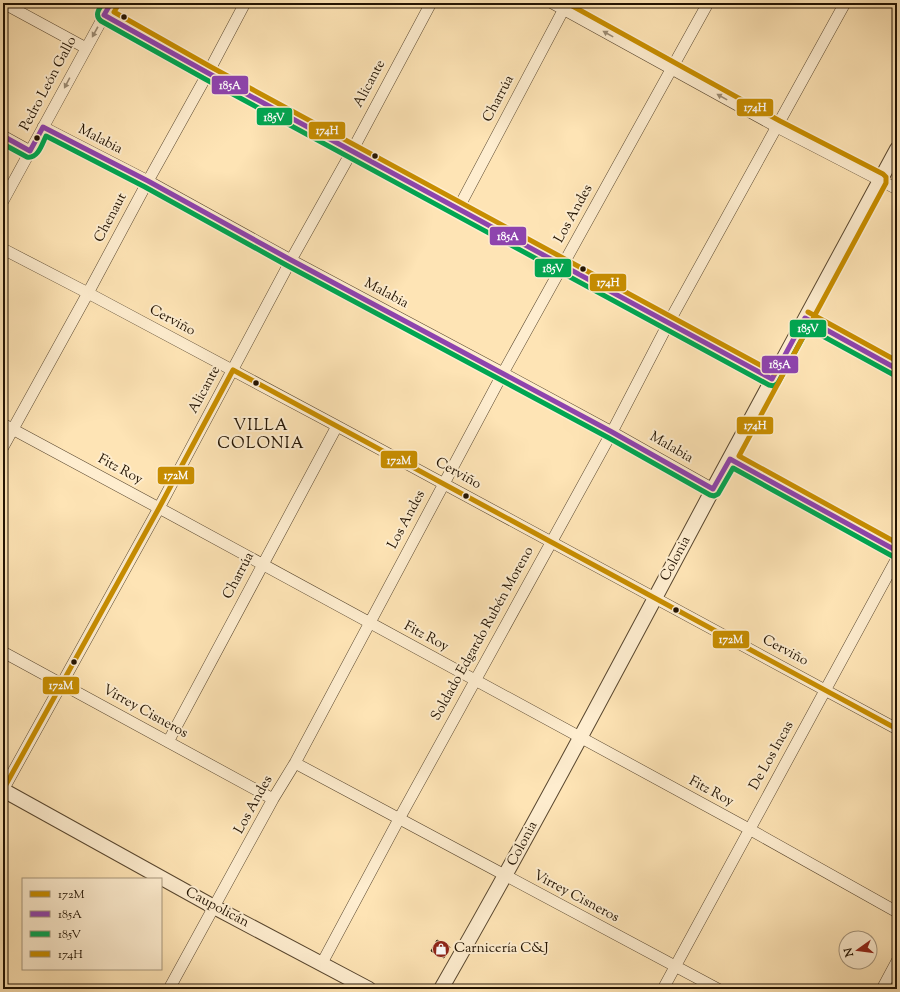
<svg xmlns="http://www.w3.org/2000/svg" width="900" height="992" font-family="'Sorts Mill Goudy',serif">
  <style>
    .building { fill: url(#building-back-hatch); stroke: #221302 }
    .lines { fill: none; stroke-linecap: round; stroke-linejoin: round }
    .minor-casing { stroke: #59472f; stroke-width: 12 }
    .tertiary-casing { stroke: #59472f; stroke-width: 16 }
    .minor { stroke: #feedcf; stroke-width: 11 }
    .tertiary { stroke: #feedcf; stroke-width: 14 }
    .bus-1-casing { stroke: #feedcf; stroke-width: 8 }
    .bus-2-casing { stroke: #feedcf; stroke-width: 8 }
    .bus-3-casing { stroke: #feedcf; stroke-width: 8 }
    .bus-4-casing { stroke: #feedcf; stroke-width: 8 }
    .bus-1 { stroke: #c78d00; stroke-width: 5 }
    .bus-2 { stroke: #8e44ad; stroke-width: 5 }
    .bus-3 { stroke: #00a651; stroke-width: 5 }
    .bus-4 { stroke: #c78d00; stroke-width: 5 }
    .oneway { fill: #9b8b73 }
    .bus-dot { fill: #221302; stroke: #feedcf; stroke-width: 1.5 }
    .labels { text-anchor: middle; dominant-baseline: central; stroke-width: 4; stroke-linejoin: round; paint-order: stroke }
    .street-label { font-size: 14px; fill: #221302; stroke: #feedcf }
    .poi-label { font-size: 14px; fill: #221302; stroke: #feedcf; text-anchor: start }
    .quarter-label { font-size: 16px; letter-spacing: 1px; fill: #221302; stroke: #feedcf }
    .line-badge { stroke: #feedcf; stroke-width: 1.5 }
    .badge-label { font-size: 11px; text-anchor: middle; font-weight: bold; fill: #fff }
  </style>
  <defs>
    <pattern id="building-back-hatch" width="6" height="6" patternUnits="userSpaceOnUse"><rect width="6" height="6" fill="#94805f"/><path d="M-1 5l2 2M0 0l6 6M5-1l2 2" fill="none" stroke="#78684c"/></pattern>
  </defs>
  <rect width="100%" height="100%" fill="#fee4b5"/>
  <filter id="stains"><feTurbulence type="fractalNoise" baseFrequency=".005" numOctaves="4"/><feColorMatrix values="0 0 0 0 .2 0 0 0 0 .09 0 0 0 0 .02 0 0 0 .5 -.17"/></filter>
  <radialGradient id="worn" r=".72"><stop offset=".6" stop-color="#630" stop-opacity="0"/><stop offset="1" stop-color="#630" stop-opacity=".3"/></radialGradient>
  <!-- building -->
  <path class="building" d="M437,940L450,947L444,958L431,951Z"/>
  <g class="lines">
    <!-- minor casing -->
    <g class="minor-casing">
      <path id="minor" d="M3,3L86,48
        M552,3L777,127L897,189
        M104,15L208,73L772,379
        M43,127L148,181L291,260L503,373L612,432L713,489
        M3,136L30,151
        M3,201L111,3
        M458,209L567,3
        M3,249L88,293L337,426L897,729
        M805,318L897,369
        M3,424L159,508L749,829L897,912
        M3,447L88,293L148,181L208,73L245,3
        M730,459L897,551
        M3,652L273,799
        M168,742L337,426
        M295,763L718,989
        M3,790L159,508L291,260L352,151L431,3
        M322,963L399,819L612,432L669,322L845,3
        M169,989L273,799L295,763L503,373L708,3
        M663,989L897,558
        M882,989L897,961"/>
    </g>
    <!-- tertiary casing -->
    <g class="tertiary-casing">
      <path id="tertiary" d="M3,790L214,907L369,989
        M441,989C535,825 623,658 712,491C773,377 835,263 897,149"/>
    </g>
    <!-- minor -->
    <use href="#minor" class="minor"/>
    <!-- tertiary -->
    <use href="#tertiary" class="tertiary"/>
    <!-- bus-1 casing -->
    <g class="bus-1-casing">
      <path id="bus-1" d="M233,370L897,729
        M3,790L159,508L233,370"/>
    </g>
    <!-- bus-2 casing -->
    <g class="bus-2-casing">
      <path id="bus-2" d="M111,3L104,15L208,73L772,379L805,318L897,369
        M3,136L30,151L43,127L148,181L291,260L612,432L713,489L730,459L897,551"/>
    </g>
    <!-- bus-3 casing -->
    <g class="bus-3-casing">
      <path id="bus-3" d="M103,3C99,9 94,15 101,21L205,79L769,385L774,386L778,383L808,328L894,375
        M3,144L27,157C38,159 42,144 46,136L145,187L288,266L609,438L710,495L714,496L718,494L733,468L894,557"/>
    </g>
    <!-- bus-4 casing -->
    <g class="bus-4-casing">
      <path id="bus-4" d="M567,3L780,121L883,174L886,177V183L739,456L897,543
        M117,7L114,12L211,67L775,373
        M808,312L897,361"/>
    </g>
    <!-- bus-1 -->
    <use href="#bus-1" class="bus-1"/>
    <!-- bus-2 -->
    <use href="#bus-2" class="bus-2"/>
    <!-- bus-3 -->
    <use href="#bus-3" class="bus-3"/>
    <!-- bus-4 -->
    <use href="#bus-4" class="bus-4"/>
  </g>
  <!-- one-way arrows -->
  <defs><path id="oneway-solid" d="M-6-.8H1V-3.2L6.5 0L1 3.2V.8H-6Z"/></defs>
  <g class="oneway">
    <use href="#oneway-solid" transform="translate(95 32) rotate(119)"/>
    <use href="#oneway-solid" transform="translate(608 34) rotate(-151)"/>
    <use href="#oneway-solid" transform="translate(67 83) rotate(118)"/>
    <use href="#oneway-solid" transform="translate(722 97) rotate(-151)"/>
  </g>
  <!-- icons -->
  <defs>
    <g id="shop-disc" transform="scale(0.9)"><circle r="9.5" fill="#8f2418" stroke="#feedcf"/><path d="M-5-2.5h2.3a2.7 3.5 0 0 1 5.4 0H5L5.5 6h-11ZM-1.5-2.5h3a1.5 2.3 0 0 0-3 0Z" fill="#fff"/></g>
  </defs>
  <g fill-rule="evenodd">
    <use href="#shop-disc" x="441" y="949"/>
  </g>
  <!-- markers -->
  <g class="bus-dot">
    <circle cx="124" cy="17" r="3.5"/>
    <circle cx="37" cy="138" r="3.5"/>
    <circle cx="375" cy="156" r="3.5"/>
    <circle cx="583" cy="269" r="3.5"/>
    <circle cx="256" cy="383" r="3.5"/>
    <circle cx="466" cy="496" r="3.5"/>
    <circle cx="676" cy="610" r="3.5"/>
    <circle cx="74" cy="662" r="3.5"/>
  </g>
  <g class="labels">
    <!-- street labels -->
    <g class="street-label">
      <text transform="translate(49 84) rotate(-62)">Pedro León Gallo</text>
      <text transform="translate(370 84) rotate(-62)">Alicante</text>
      <text transform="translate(499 99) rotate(-62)">Charrúa</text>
      <text transform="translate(100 140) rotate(27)">Malabia</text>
      <text transform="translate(574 214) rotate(-61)">Los Andes</text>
      <text transform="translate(111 218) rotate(-62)">Chenaut</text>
      <text transform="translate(386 294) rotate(28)">Malabia</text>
      <text transform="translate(172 321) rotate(28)">Cerviño</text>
      <text transform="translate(205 390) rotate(-62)">Alicante</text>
      <text transform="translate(671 448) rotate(30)">Malabia</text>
      <text transform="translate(120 470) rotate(28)">Fitz Roy</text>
      <text transform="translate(458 474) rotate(29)">Cerviño</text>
      <text transform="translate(407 520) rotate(-62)">Los Andes</text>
      <text transform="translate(676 559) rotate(-62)">Colonia</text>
      <text transform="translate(239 576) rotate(-62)">Charrúa</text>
      <text transform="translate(483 634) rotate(-61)">Soldado Edgardo Rubén Moreno</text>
      <text transform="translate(426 637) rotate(28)">Fitz Roy</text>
      <text transform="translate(785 651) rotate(28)">Cerviño</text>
      <text transform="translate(145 712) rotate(29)">Virrey Cisneros</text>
      <text transform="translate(772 756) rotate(-61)">De Los Incas</text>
      <text transform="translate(711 792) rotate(28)">Fitz Roy</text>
      <text transform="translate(254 805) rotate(-61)">Los Andes</text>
      <text transform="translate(523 844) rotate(-62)">Colonia</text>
      <text transform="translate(576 897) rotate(28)">Virrey Cisneros</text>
      <text transform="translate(217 908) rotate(28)">Caupolicán</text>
    </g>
    <!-- poi labels -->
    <g class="poi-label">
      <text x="454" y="949">Carnicería C&amp;J</text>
    </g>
    <!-- quarter labels -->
    <g class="quarter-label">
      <text x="261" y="426">VILLA<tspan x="261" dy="18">COLONIA</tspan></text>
    </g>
  </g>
  <g class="line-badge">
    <rect x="211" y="75" width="38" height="20" rx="4" fill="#8e44ad"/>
    <rect x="736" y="98" width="38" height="19" rx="4" fill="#c78d00"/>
    <rect x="256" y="107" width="37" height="19" rx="4" fill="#00a651"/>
    <rect x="308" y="121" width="38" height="19" rx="4" fill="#c78d00"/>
    <rect x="489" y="226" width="38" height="20" rx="4" fill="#8e44ad"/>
    <rect x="534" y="258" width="38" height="20" rx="4" fill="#00a651"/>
    <rect x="589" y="273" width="38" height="19" rx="4" fill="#c78d00"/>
    <rect x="789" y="319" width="38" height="19" rx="4" fill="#00a651"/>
    <rect x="761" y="355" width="38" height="19" rx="4" fill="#8e44ad"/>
    <rect x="736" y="416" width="38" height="19" rx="4" fill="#c78d00"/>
    <rect x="380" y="450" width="38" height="19" rx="4" fill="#c78d00"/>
    <rect x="157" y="466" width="38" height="19" rx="4" fill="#c78d00"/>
    <rect x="712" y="630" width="38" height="19" rx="4" fill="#c78d00"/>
    <rect x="42" y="676" width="38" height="19" rx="4" fill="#c78d00"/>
  </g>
  <g class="badge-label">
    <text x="230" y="89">185A</text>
    <text x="755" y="111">174H</text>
    <text x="274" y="121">185V</text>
    <text x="327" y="134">174H</text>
    <text x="508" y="240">185A</text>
    <text x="553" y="272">185V</text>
    <text x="608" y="286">174H</text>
    <text x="808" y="332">185V</text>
    <text x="780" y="368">185A</text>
    <text x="755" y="429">174H</text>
    <text x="399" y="464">172M</text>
    <text x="176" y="479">172M</text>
    <text x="731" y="643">172M</text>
    <text x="61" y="689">172M</text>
  </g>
  <!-- margin -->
  <rect width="900" height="992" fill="none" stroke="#fee4b5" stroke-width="16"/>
  <rect x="4" y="4" width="892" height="984" fill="none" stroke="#221302" stroke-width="2"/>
  <rect x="8" y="8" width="884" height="976" fill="none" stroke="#221302"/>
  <!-- legend -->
  <rect x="22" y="878" width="140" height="92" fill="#feedcf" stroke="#a6967d"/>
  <rect x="30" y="891" width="20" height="6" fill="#c78d00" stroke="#a6967d"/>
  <text x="58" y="898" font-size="12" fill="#221302">172M</text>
  <rect x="30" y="911" width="20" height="6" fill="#8e44ad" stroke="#a6967d"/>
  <text x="58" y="918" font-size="12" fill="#221302">185A</text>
  <rect x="30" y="931" width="20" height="6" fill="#00a651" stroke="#a6967d"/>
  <text x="58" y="938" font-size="12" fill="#221302">185V</text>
  <rect x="30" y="951" width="20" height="6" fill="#c78d00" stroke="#a6967d"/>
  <text x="58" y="958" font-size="12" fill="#221302">174H</text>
  <!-- north arrow -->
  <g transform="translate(858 950) rotate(256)"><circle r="19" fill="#feedcf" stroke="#a6967d"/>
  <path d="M0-3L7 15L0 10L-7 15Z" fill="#8f2418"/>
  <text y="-6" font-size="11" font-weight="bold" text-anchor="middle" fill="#221302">N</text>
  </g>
  <rect width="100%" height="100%" filter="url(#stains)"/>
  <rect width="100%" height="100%" fill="url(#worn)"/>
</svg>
